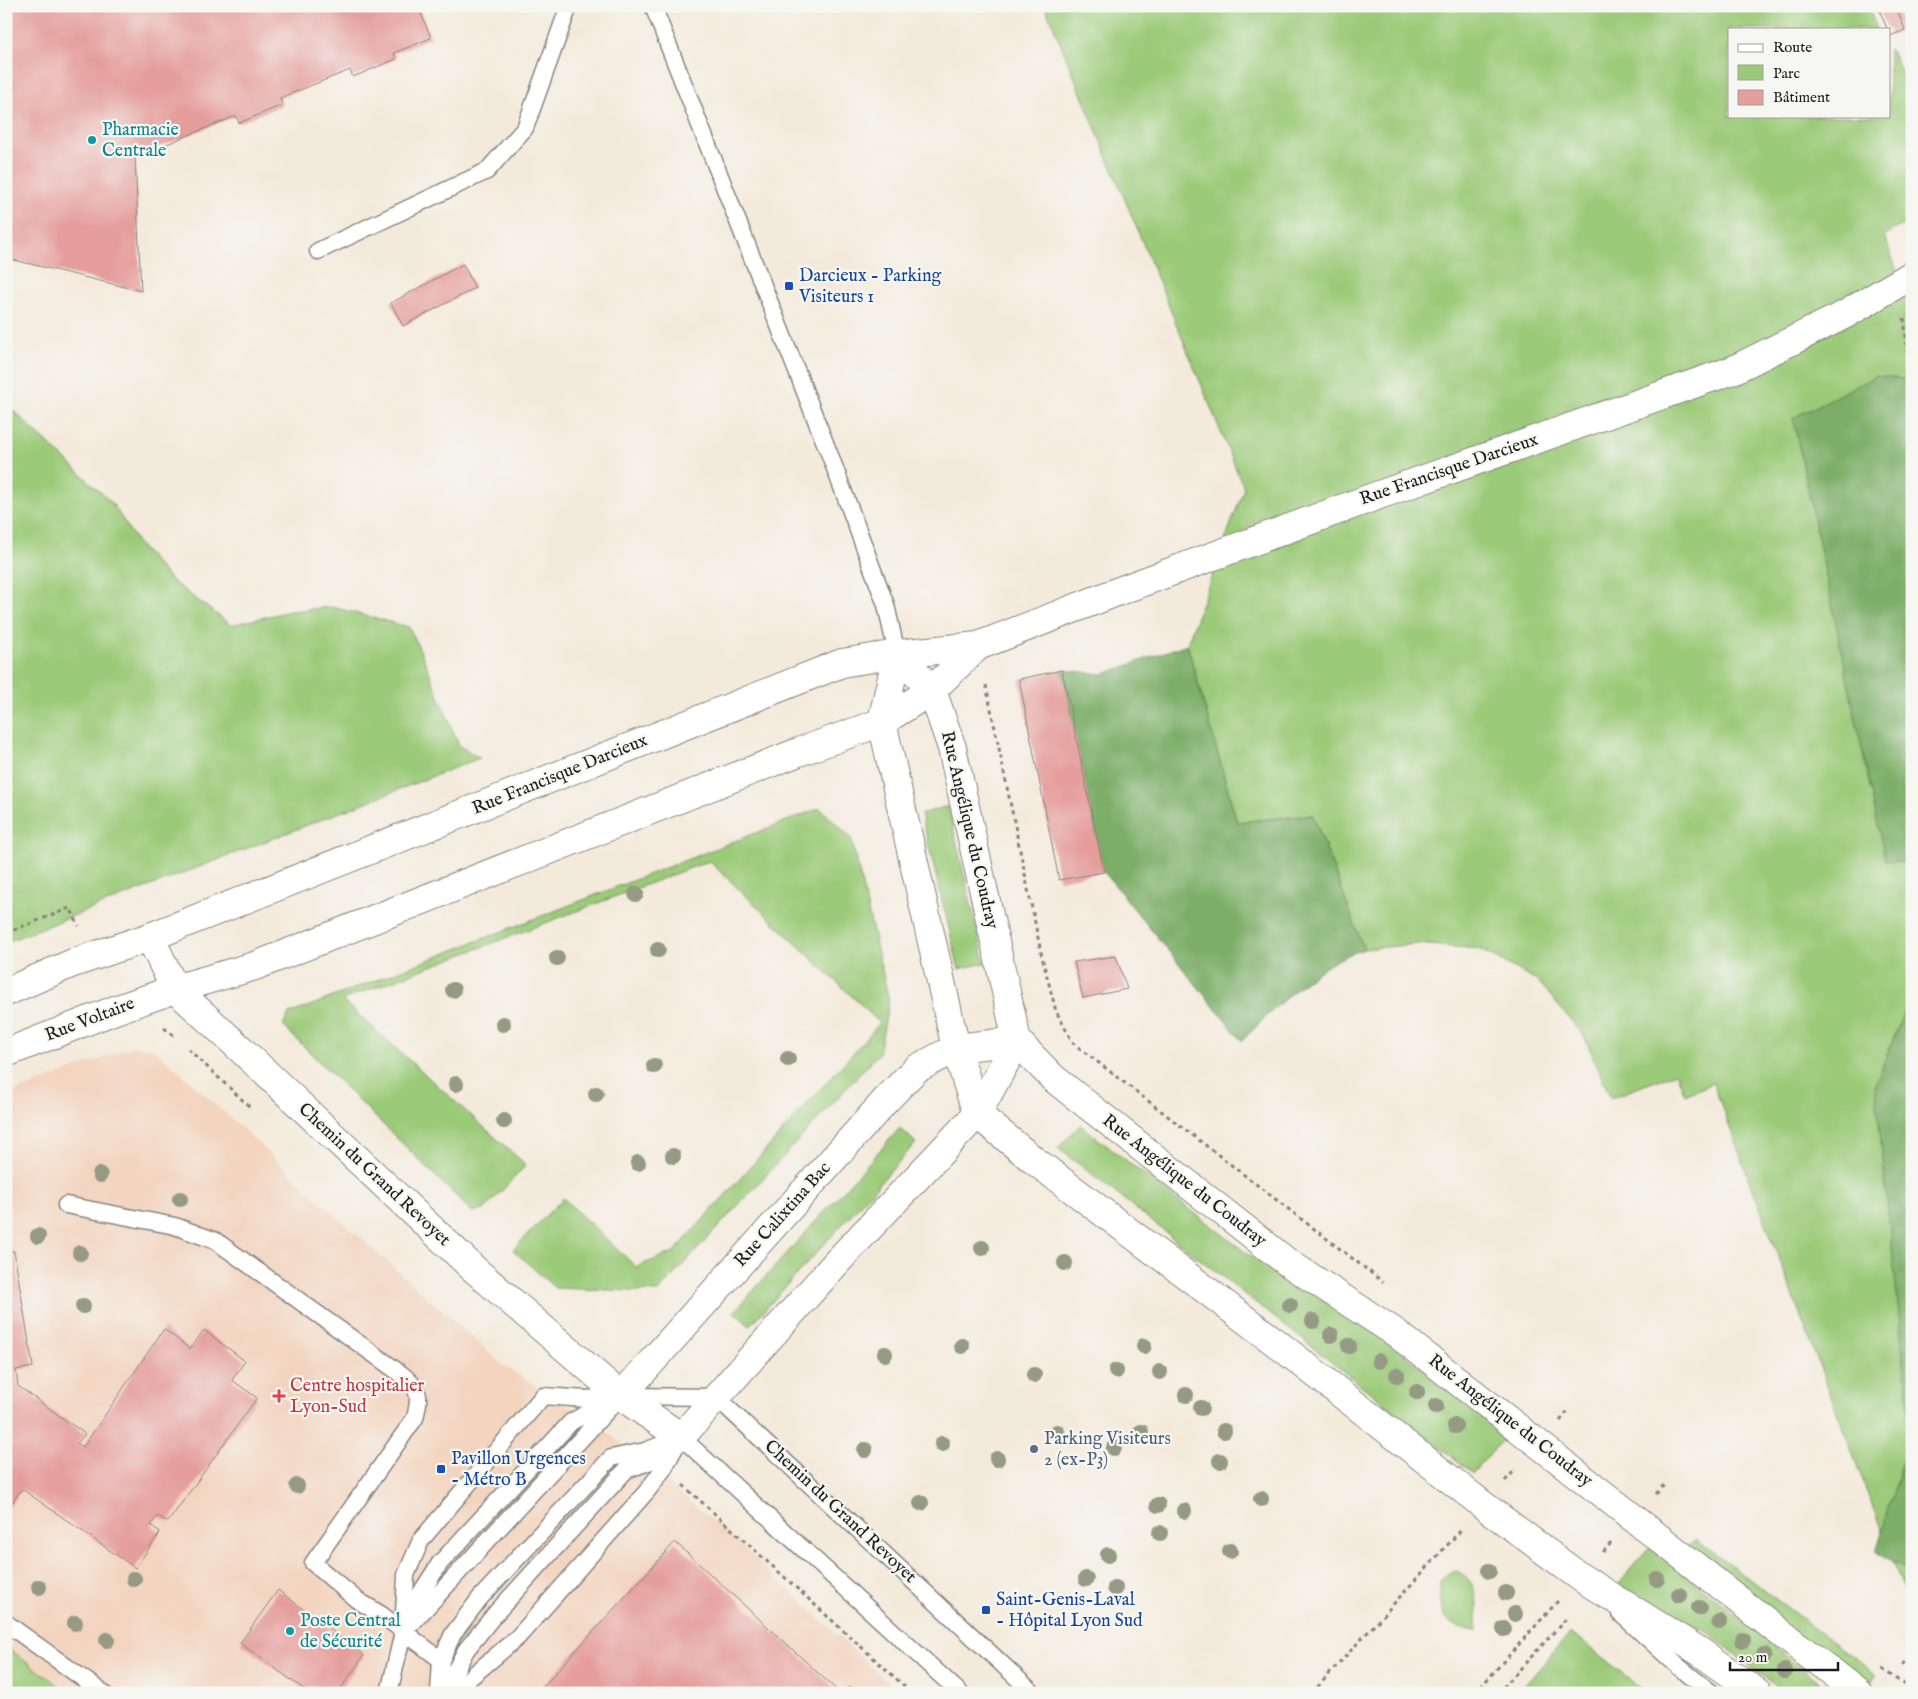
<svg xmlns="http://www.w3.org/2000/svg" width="1918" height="1699" font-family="'IM FELL English',serif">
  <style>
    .built { fill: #f3d4bf }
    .green { fill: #9bca78; stroke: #5c734a }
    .forest { fill: #7cae68; stroke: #4c6542 }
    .building { fill: #e59e9c }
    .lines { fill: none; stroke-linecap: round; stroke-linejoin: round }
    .lane-casing { stroke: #88837c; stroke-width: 19 }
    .street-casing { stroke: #88837c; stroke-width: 30 }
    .secondary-casing { stroke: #88837c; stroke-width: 30 }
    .path { stroke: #88837c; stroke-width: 3; stroke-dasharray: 4 4; stroke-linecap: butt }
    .lane { stroke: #fff; stroke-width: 16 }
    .street { stroke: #fff; stroke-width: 28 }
    .secondary { stroke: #fff; stroke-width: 28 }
    .tree { fill: #959a84 }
    .culture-dot { fill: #0f9aa8; stroke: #f6f6f2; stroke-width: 2 }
    .transit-dot { fill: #1a4fb4; stroke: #f6f6f2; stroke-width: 2 }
    .health-dot { fill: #e0444e; stroke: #f6f6f2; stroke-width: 2 }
    .service-dot { fill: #5c6f8a; stroke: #f6f6f2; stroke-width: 2 }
    .labels { text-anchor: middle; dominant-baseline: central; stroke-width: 4.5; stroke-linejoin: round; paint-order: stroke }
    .culture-label { font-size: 18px; fill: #0d838f; stroke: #f6f6f2; text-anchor: start }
    .transit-label { font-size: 18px; fill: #164399; stroke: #f6f6f2; text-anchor: start }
    .street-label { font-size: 18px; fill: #1c1c1c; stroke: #f6f6f2 }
    .health-label { font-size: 18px; fill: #be3a42; stroke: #f6f6f2; text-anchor: start }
    .service-label { font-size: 18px; fill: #4e5e75; stroke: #f6f6f2; text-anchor: start }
  </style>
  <rect width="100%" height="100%" fill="#f6f6f2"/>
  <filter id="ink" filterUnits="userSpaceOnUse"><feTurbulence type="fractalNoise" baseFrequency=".02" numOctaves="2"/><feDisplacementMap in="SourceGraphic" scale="10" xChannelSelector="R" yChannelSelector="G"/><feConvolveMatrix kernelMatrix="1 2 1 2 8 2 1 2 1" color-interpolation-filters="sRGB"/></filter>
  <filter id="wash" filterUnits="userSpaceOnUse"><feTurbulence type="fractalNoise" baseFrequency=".0096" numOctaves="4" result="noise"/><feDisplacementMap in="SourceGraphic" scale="20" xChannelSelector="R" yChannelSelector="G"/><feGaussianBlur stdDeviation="1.12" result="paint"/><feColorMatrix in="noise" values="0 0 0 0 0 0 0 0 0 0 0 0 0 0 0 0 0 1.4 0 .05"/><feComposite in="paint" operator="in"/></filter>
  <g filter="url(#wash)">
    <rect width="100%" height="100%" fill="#f4eadb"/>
    <!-- built -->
    <path class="built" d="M134,1046L154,1049L254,1139L315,1197L504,1366L599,1425L729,1534L900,1693H6V1095Z"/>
    <!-- green -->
    <path class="green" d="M1045,6H1868L1877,29H1729V116H1889V49L1893,54L1912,96V220L1884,235L1912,314V1611L1713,1083L1685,1095L1676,1073L1611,1098L1584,1036L1538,981L1479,949L1417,944L1364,949L1313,815L1237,822L1187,644L1244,488Z
      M6,404L112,503L139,545L173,582L231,625L290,611L332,607L409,627L421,652L459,746L480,758L6,942Z
      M948,806L985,963L959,969L921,814Z
      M820,808L851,838L889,1000L879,1053L658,1292L555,1288L513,1250L563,1198L636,1267L674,1252L880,1023L709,861L342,1000L526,1165L484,1210L472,1212L283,1026L289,1014Z
      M1080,1125L1249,1255L1376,1333L1470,1404L1505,1437L1473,1473L1058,1148Z
      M900,1128L916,1143L750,1326L734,1312Z
      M1696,1539L1877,1675L1868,1690L1685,1548Z
      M1650,1546L1832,1693H1784L1710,1634L1618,1584Z
      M1456,1571C1481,1580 1477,1610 1477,1631C1440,1626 1441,1615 1440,1581L1448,1573Z
      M1571,1632L1647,1693H1518Z
      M6,1647L69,1693H6Z"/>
    <!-- forest -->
    <path class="forest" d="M1876,376L1912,380V863L1885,860L1793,418Z
      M1187,644L1237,822L1313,815L1364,949C1315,964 1277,1006 1242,1041L1104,872L1062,670L1104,674Z
      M1912,991V1572L1876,1552L1911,1433L1875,1085Z"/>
    <g id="blocks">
      <!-- building -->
      <path class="building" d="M6,6H418L431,38L394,53L396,59L353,77L350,70L280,98L282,105L239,123L236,116L135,157L141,291L6,258Z
        M1878,6H1896L1905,30L1890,36L1889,29H1887Z
        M463,264L475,288L403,326L391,303Z
        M1062,670L1104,872L1059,880L1019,679Z
        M1116,956L1127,989L1083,998L1074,962Z
        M14,1251L33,1367L16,1370L18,1386L85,1434L77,1443L83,1447L164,1329L190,1349L204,1330L245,1361L232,1380L257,1398L168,1522L158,1516L151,1525L160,1533L135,1568L22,1489L6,1511V1252Z
        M675,1542L840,1693H537Z
        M278,1590L364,1655L338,1693H309L240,1643Z
        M849,1687L855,1693H843Z"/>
    </g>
  </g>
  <g filter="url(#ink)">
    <use href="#blocks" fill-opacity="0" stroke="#88837c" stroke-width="1"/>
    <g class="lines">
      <!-- lane casing -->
      <g class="lane-casing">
        <path id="lane" d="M653,6L831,458L886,605L897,654
          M318,251L487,171L525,128L569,6
          M66,1205L175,1226L216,1241L404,1376C421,1391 420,1397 415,1418L313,1563L357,1600L382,1615L441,1660
          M681,1437L960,1693
          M1621,1614L1679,1667L1712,1693
          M413,1622L614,1403
          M6,1623L103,1693
          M407,1623L422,1591L440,1563L571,1422L612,1400
          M389,1693L403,1632L406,1575L421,1540L543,1396L586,1399L621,1396L716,1397L1033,1693
          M439,1693L441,1660L453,1634L480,1598L611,1458L645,1451L681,1437
          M444,1693L466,1650L495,1614L626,1470L654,1460L664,1451
          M452,1693L518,1637L648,1490L664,1468L677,1444"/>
      </g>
      <!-- street casing -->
      <g class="street-casing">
        <path id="street" d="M150,937L175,989L231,1040L475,1270L621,1396L681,1437L836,1263L977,1114L1017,1041
          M621,1396L886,1100L916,1069L956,1048L1017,1041"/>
      </g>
      <!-- secondary casing -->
      <g class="secondary-casing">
        <path id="secondary" d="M897,654L932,690L952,748L1017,1041L1053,1078L1287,1262L1396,1333L1858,1693
          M897,654L882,722L956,1048L977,1114L1031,1158L1279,1345L1483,1505L1580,1577L1699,1651L1758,1693
          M6,992L73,963L150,937L842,663L897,654L978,646L1127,588L1379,495L1733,370L1846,314L1912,275
          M6,1053L115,1010L175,989L255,966L796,753L882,722L932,690L978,646"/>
      </g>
      <!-- path -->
      <path class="path" d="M1904,318L1912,392
        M986,685L1042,957L1056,1011L1073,1043L1383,1282
        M6,933L70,908L79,926
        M164,1028L175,1036
        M188,1049L251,1108
        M1560,1421L1568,1411
        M1505,1481L1516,1469
        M683,1485L912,1693
        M1656,1494L1664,1485
        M1603,1552L1612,1542
        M1902,1665L1912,1655
        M1882,1669L1912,1690
        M1312,1693L1462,1529
        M1475,1693L1558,1601
        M1498,1693L1566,1619"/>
      <!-- lane -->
      <use href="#lane" class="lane"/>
      <!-- street -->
      <use href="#street" class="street"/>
      <!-- secondary -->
      <use href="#secondary" class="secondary"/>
    </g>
    <!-- trees -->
    <g class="tree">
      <circle cx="636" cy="894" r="8"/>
      <circle cx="658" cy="950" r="8"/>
      <circle cx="557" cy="958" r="8"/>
      <circle cx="453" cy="990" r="8"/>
      <circle cx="503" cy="1024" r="8"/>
      <circle cx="788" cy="1059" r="8"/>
      <circle cx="654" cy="1066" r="8"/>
      <circle cx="456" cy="1084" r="8"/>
      <circle cx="596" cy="1094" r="8"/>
      <circle cx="504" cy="1121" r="8"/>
      <circle cx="673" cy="1156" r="8"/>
      <circle cx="638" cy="1163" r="8"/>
      <circle cx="100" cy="1175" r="8"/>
      <circle cx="180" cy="1199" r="8"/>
      <circle cx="38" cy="1236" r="8"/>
      <circle cx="982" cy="1248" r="8"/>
      <circle cx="80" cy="1253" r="8"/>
      <circle cx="1065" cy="1263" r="8"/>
      <circle cx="1290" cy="1305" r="8"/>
      <circle cx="83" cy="1306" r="8"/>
      <circle cx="1313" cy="1321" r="8"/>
      <circle cx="1331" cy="1335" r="8"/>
      <circle cx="962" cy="1346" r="8"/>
      <circle cx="1144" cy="1346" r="8"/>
      <circle cx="1349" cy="1346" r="8"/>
      <circle cx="885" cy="1354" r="8"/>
      <circle cx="1379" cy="1361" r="8"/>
      <circle cx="1116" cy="1371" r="8"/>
      <circle cx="1160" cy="1372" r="8"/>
      <circle cx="1034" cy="1375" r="8"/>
      <circle cx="1397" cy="1375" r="8"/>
      <circle cx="1417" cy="1392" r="8"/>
      <circle cx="1186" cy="1395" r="8"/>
      <circle cx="1436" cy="1406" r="8"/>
      <circle cx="1201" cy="1408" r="8"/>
      <circle cx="1455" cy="1426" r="8"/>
      <circle cx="1224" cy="1431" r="8"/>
      <circle cx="1057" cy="1432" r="8"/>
      <circle cx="1141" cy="1432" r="8"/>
      <circle cx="942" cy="1444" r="8"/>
      <circle cx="1114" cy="1448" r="8"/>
      <circle cx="865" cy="1450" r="8"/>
      <circle cx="997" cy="1459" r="8"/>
      <circle cx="1220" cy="1461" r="8"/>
      <circle cx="297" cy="1486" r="8"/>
      <circle cx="1261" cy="1499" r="8"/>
      <circle cx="921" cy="1503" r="8"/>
      <circle cx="1158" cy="1505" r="8"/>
      <circle cx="1184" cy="1511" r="8"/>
      <circle cx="1160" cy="1533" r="8"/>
      <circle cx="1230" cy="1551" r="8"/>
      <circle cx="1108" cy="1555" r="8"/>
      <circle cx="1489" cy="1571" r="8"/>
      <circle cx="134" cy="1579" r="8"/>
      <circle cx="1086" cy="1579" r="8"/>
      <circle cx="1657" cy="1579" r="8"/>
      <circle cx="39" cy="1587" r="8"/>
      <circle cx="1115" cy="1588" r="8"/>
      <circle cx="1506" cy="1593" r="8"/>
      <circle cx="1679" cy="1595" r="8"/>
      <circle cx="1699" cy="1608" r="8"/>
      <circle cx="1515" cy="1614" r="8"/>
      <circle cx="1719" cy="1622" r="8"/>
      <circle cx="75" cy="1623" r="8"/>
      <circle cx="1504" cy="1629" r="8"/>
      <circle cx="107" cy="1640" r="8"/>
      <circle cx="1743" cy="1640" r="8"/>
      <circle cx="1764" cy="1655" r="8"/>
      <circle cx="1785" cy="1671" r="8"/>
    </g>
  </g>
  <!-- markers -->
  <g class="culture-dot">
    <circle cx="92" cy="140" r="5"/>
    <circle cx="290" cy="1631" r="5"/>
  </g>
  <g class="transit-dot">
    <rect x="784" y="281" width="10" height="10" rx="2.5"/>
    <rect x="436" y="1464" width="10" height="10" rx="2.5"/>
    <rect x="981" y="1605" width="10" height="10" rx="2.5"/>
  </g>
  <path class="health-dot" d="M276.5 1388.5h5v5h5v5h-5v5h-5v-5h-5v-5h5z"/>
  <circle class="service-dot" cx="1034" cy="1449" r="5"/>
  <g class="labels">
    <!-- culture labels -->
    <g class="culture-label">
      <text x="102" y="130">Pharmacie<tspan x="102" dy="21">Centrale</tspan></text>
      <text x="300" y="1621">Poste Central<tspan x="300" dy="21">de Sécurité</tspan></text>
    </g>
    <!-- transit labels -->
    <g class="transit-label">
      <text x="799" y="276">Darcieux - Parking<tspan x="799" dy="21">Visiteurs 1</tspan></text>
      <text x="451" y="1459">Pavillon Urgences<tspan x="451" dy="21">- Métro B</tspan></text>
      <text x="996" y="1600">Saint-Genis-Laval<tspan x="996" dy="21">- Hôpital Lyon Sud</tspan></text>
    </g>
    <!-- street labels -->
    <g class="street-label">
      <text transform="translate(1449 470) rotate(-19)">Rue Francisque Darcieux</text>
      <text transform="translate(560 775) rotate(-22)">Rue Francisque Darcieux</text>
      <text transform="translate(969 830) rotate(77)">Rue Angélique du Coudray</text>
      <text transform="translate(90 1020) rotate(-21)">Rue Voltaire</text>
      <text transform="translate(374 1175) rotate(43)">Chemin du Grand Revoyet</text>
      <text transform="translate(1184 1181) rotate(38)">Rue Angélique du Coudray</text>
      <text transform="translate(783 1215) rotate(-48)">Rue Calixtina Bac</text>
      <text transform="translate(1510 1421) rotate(38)">Rue Angélique du Coudray</text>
      <text transform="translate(840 1512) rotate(43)">Chemin du Grand Revoyet</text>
    </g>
    <!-- health labels -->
    <g class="health-label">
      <text x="290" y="1386">Centre hospitalier<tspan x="290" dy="21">Lyon-Sud</tspan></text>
    </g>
    <!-- service labels -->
    <g class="service-label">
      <text x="1044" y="1439">Parking Visiteurs<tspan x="1044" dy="21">2 (ex-P3)</tspan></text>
    </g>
  </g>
  <!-- margin -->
  <rect width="1918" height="1699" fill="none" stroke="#f6f6f2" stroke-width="25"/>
  <!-- legend -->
  <rect x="1728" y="28" width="162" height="90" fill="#f6f6f2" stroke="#9f9f9c"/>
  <rect x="1738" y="44" width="25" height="8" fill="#ffffff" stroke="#9f9f9c"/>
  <text x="1773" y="52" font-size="15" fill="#1c1c1c">Route</text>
  <rect x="1738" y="65" width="25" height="15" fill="#9bca78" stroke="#9f9f9c"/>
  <text x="1773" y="78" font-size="15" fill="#1c1c1c">Parc</text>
  <rect x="1738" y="90" width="25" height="15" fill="#e59e9c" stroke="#9f9f9c"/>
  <text x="1773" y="102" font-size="15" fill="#1c1c1c">Bâtiment</text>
  <!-- scale -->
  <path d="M1730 1662v8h108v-8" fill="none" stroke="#1c1c1c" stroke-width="2.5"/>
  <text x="1738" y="1662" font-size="15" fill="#1c1c1c" stroke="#f6f6f2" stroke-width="4" paint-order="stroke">20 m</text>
</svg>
